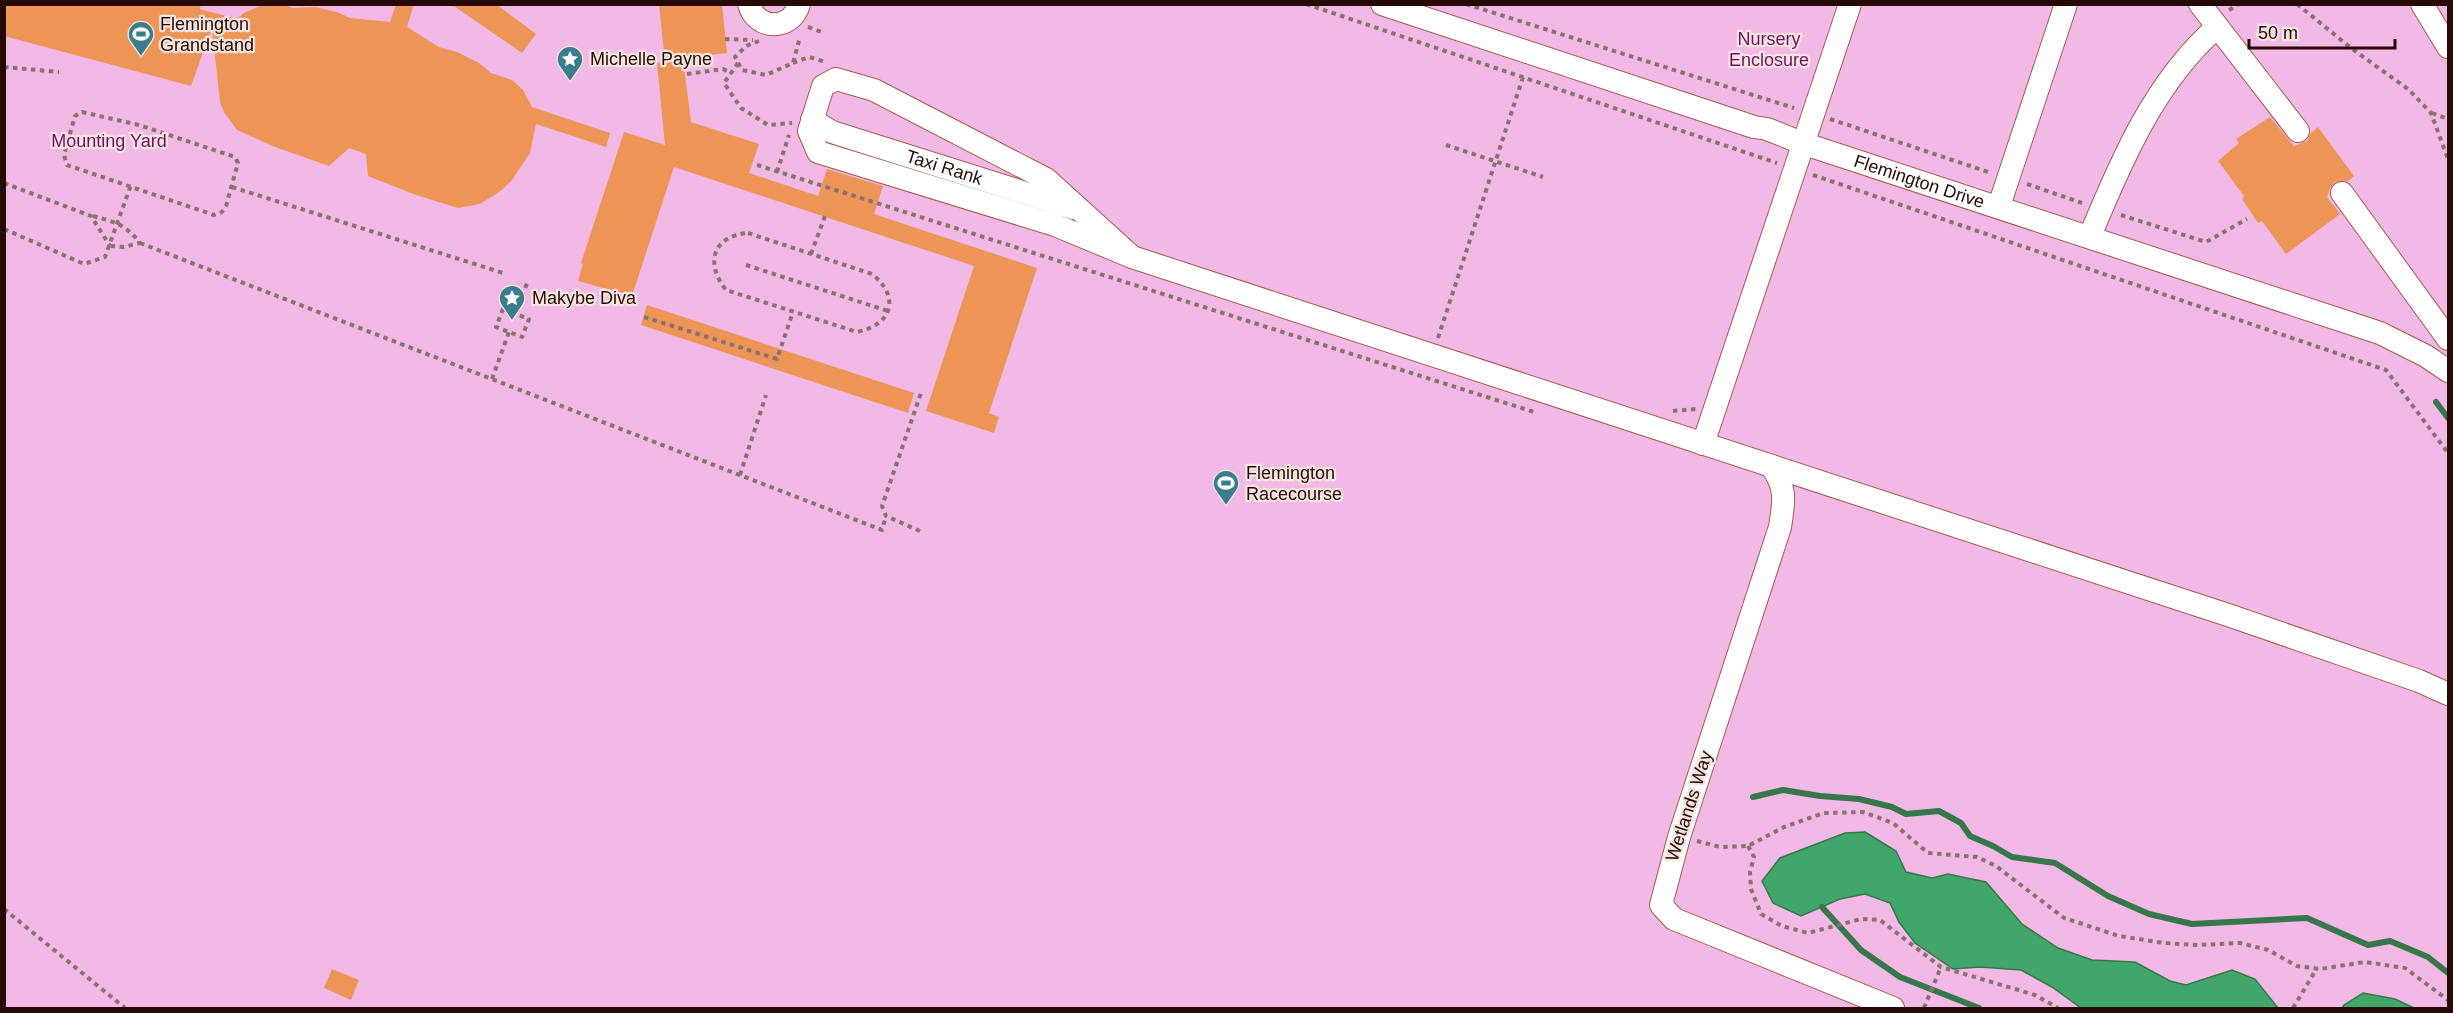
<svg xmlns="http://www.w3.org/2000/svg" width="2453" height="1013" font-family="Arial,sans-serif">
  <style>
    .green { fill: #f2b9e6 }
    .water { fill: #40a669; stroke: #38774b; stroke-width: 1.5 }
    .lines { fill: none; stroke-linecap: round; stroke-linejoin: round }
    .stream { stroke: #38774b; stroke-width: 6 }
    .building { fill: #ed9557 }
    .minor-casing { stroke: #a45a49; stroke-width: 24 }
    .path { stroke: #8a736e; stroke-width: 4; stroke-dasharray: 4.5 4.5; stroke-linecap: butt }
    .minor { stroke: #fff; stroke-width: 22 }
    .labels { text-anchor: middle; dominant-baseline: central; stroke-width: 4.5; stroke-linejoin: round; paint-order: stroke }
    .poi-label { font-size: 18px; fill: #260904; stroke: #f6e4e0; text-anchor: start }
    .park-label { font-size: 18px; fill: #740f67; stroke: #f6e4e0 }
    .street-label { font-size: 18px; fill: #260904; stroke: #f6e4e0 }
  </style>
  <rect width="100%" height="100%" fill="#f6e4e0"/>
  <!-- green -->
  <path class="green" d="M5,5H2448V1008H5Z"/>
  <!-- water -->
  <path class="water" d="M1865,832L1896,851L1906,872L1932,878L1948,874L1986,882L2022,924L2058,948L2092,960L2135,962L2170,981L2186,985L2232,970L2255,979L2278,1008H2081L2052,987L2021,970L1980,967L1953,969L1915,943L1899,922L1890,903L1865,894L1840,899L1801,916L1773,903L1762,881L1780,858L1845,833Z
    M2363,993L2395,999L2414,1008H2342L2344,1005Z"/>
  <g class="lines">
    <!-- stream -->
    <path class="stream" d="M2436,402L2448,418
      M1753,797L1783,790L1820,796L1859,799L1892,807L1906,814L1939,811L1961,823L1970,836L1993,846L2012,857L2055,863L2108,896L2149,914L2192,924L2307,918L2368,945L2390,941L2428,957L2448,973
      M1822,907L1861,950L1900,977L1979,1008"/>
  </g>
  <!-- building -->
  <path class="building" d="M4,4H201L200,9L237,19L244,13L260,6L283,4L293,8L315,7L337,12L350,18L390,22L396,4H414L407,27L439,47L457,52L479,63L491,73L512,80L523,90L532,107L610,133L606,147L536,124L530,153L512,180L502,190L480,204L458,208L416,195L368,176L366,154L349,148L329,166L275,147L237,130L224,112L220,102L212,28L191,86L4,36Z
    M451,4H496L536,34L522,53Z
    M659,4H722L727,53L683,58L691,122L759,144L749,173L818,196L827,169L883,186L874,214L1037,268L989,413L999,417L994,433L926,411L974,266L674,167L632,296L578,281L583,264L581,263L624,132L665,145L657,63H665Z
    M2270,117L2294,146L2307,141L2311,133L2318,127L2354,176L2348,181L2335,182L2330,188L2327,197L2340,214L2286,254L2262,221L2258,223L2242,199L2244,196L2218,161L2239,143L2236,139Z
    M647,305L914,393L908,413L641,325Z
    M332,969L359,980L351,1000L324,988Z"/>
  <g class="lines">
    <!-- minor casing -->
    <g class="minor-casing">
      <g id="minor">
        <path d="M749,4C756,31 792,31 799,4"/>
        <path id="s1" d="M1382,4L1754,127L1767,129L1802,143L2380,333L2426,356L2448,371"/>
        <path d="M2200,4L2298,131"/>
        <path d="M2422,4L2448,47"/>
        <path id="s2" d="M812,120L832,132L1073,208"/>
        <path d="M2342,193L2448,339"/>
        <path d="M1999,206L2066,4"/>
        <path d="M2090,236C2121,161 2155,81 2217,27"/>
        <path d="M1132,257L1055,225L818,152L809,131L823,86L836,79L874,90L1046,179L1132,257L2228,615L2419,681L2448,694"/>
        <path d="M1703,444L1850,4"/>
        <path d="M1771,466C1787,487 1784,502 1780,527L1679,837L1661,905L1674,919L1893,1008"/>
      </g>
    </g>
    <!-- path -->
    <path class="path" d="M1306,4L1777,163
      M1466,4L1794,108
      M2297,4L2351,48L2408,89L2431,113L2448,159
      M2229,10L2239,4
      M808,27L822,32
      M725,39L753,40
      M759,41L746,46L735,57L742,70L766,75L793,63L800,37
      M738,63L724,83L741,108L768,125L792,123
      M793,63L809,57L826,62
      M4,67L59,72
      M687,74L723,69L731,73
      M82,112L139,125L235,157L238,163L226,206L222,212L214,215L67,165L64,155L75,116Z
      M2432,113L2448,119
      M1830,119L1991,173
      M1446,145L1543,177
      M757,165L1534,412
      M777,172L789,135
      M1813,175L2386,370L2448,453
      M4,183L91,216L110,246
      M2027,184L2082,203
      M232,187L503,273
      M2121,215L2206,242L2247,219
      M93,216C115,222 125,224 140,243L124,247L111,246
      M4,229L84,264L105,257L131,185
      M748,233L872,274C901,297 892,325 857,332L726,290C705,264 712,236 748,233Z
      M140,243L882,530L886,516
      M811,254L825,216
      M746,265L888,311
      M503,309L529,319L522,337L496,327Z
      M515,313L528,281
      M644,317L777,359L793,312
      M1438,338L1523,77
      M492,379L509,332
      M1673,411L1696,409
      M740,475L766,395
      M920,531L886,516L882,506L921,393
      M1697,841L1720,847L1748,846L1784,827L1824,813L1863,812L1893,823L1928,853L1977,857L1996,866L2064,918L2119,936L2164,943L2198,945L2240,943L2268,950L2297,966L2320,969L2365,962L2405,968L2448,1000
      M1748,846L1754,857L1750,872L1751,889L1761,914L1782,926L1808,933L1861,919L1880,920L1941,967L2035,995L2058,1008
      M4,909L125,1008
      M1924,1008L1941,967
      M2293,1008L2317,968"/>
    <!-- minor -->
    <use href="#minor" class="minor"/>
  </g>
  <!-- icons -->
  <defs>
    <g id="stadium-pin" transform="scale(1.35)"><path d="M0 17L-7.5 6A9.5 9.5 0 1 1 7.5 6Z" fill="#397e8c" stroke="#f6e4e0"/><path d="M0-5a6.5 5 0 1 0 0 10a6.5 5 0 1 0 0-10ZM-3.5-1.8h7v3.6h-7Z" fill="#fff"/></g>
    <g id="sight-pin" transform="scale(1.35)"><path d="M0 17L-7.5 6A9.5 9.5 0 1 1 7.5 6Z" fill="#397e8c" stroke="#f6e4e0"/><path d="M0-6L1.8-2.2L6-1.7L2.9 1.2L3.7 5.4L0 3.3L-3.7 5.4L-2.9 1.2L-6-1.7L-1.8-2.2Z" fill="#fff"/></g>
  </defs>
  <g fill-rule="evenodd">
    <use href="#stadium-pin" x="141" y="34"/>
    <use href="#sight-pin" x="570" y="59"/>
    <use href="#sight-pin" x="512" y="298"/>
    <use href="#stadium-pin" x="1226" y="483"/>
  </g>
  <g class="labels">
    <!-- poi labels -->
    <g class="poi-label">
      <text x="160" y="24">Flemington<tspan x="160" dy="21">Grandstand</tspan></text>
      <text x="590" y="59">Michelle Payne</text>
      <text x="532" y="298">Makybe Diva</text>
      <text x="1246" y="473">Flemington<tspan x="1246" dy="21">Racecourse</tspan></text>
    </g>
    <!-- park labels -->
    <g class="park-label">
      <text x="1769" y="39">Nursery<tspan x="1769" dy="21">Enclosure</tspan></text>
      <text x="109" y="141">Mounting Yard</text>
    </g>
    <!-- street labels -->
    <g class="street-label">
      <text stroke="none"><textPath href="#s2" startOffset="141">Taxi Rank</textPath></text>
      <text stroke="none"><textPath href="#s1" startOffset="566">Flemington Drive</textPath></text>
      <text transform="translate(1689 806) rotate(-72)">Wetlands Way</text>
    </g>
  </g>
  <!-- border -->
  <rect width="2453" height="1013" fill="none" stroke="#260904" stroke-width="12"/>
  <!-- scale -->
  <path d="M2249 39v9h146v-9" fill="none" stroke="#260904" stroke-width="3"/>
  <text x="2258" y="39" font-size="18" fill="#260904" stroke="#f6e4e0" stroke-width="4.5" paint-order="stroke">50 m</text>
</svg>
